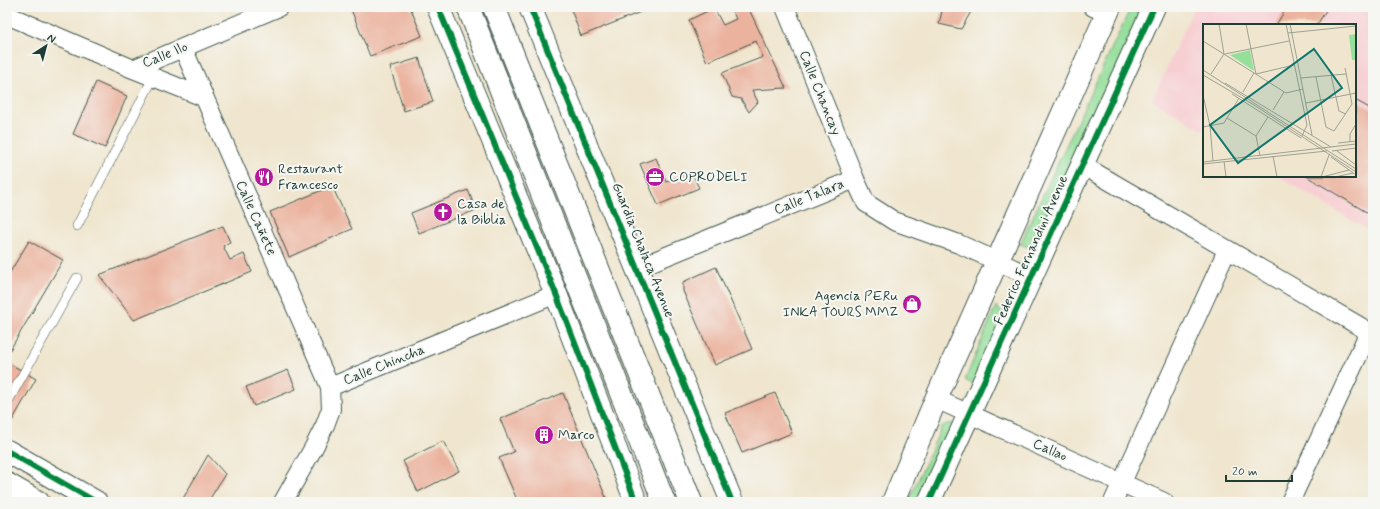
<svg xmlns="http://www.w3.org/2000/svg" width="1380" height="509" font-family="Mynerve,sans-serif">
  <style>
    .built { fill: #f7cfd3 }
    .green { fill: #95df9b; stroke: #5a8e68 }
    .building { fill: #ebb29e }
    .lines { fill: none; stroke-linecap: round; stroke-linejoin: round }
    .lane-casing { stroke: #3e564b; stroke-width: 10 }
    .street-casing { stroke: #3e564b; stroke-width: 20 }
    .secondary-casing { stroke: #3e564b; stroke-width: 24 }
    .primary-casing { stroke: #3e564b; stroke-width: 24 }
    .lane { stroke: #fff; stroke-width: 9 }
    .street { stroke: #fff; stroke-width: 18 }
    .secondary { stroke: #fff; stroke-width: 22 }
    .primary { stroke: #fff; stroke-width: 22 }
    .cycleway-casing { stroke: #f6f6f2; stroke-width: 8 }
    .cycleway { stroke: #00873e; stroke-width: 6 }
    .labels { text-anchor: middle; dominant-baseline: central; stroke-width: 4; stroke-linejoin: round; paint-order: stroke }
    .street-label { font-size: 14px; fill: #1f3d34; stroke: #f6f6f2 }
    .poi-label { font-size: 14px; fill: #1f3d34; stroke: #f6f6f2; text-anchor: start }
    .inset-road { fill: none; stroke: #9ca291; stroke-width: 1 }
    .view { fill: #0f766e; fill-opacity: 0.15; stroke: #0f766e; stroke-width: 2 }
    .inset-edge { fill: none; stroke: #1f3d34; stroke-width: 2 }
  </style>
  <rect width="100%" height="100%" fill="#f6f6f2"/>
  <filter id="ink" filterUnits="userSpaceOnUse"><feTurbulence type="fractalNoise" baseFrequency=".025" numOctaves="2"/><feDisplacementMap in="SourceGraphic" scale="8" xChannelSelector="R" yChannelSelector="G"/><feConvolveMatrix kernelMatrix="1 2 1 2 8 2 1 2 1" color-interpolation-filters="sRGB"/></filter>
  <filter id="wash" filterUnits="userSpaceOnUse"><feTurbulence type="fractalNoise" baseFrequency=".012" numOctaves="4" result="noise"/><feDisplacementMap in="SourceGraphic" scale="16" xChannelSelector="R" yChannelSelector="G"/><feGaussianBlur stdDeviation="0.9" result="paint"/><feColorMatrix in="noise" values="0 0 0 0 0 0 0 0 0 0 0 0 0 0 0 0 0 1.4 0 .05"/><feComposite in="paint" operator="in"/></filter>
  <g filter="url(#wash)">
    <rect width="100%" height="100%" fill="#f0e6cf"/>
    <!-- built -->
    <path class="built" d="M1194,7H1373V233L1278,176H1355V25H1204V131L1152,100Z"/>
    <!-- green -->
    <path class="green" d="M1131,7H1151L1039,251L1020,244Z
      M996,306L1008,320L983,390L965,380Z
      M951,423L959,428L932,502H908L942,426Z"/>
    <g id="blocks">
      <!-- building -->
      <path class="building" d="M350,7H410L422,36L370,56Z
        M570,7H647L648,9L581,36Z
        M739,7H748L786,88L752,90L758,102L749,112L741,99L732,97L722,73L763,57L756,41L707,62L689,20L714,8L723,25L736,19L732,10Z
        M943,7H967L972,10L961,29L939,24Z
        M1287,7H1328L1317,25H1276Z
        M419,58L433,102L404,111L390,67Z
        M96,82L127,96L105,148L73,134Z
        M1355,100L1373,110V216L1306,176H1355Z
        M656,158L666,182L691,171L699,188L658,205L640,164Z
        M332,186L352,229L289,257L270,212Z
        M468,190L476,210L419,233L411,213Z
        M223,226L230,242L223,246L230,260L244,254L252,272L134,320L99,275Z
        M29,241L63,260L7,355V277Z
        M716,267L752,349L715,365L683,291V282Z
        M7,362L36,379L12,421L7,417Z
        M288,370L296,389L254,406L246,387Z
        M563,393L607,500L602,502H518L499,458L514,452L500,419Z
        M775,393L792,433L742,453L725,413Z
        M443,441L459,471L418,492L403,461Z
        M208,455L225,474L208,502H181Z"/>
    </g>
  </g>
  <g filter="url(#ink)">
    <use href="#blocks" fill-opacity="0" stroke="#3e564b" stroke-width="1"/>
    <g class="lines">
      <!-- lane casing -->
      <g class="lane-casing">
        <path id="lane" d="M77,226L153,78
          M7,403L77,278"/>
      </g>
      <!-- street casing -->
      <g class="street-casing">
        <path id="street" d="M785,7L855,179L866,203L894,221L959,244L1032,277
          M1093,7L1107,13
          M7,15L133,69L279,7
          M183,48L330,387
          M133,69L203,97
          M1082,165L1373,334
          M637,268L855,179
          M936,399L1164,502
          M283,502L314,447L325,425L331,409L330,387L556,294
          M1113,502L1227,250
          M1290,502L1369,332"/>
      </g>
      <!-- secondary casing -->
      <g class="secondary-casing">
        <path id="secondary" d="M438,7L556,294L636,502
          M530,7L732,502
          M7,451L96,502
          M7,484L38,502
          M893,502L936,399L1110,7
          M929,502L1154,7"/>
      </g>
      <!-- primary casing -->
      <g class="primary-casing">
        <path id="primary" d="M468,7L664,502
          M494,7L691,502"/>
      </g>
      <!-- lane -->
      <use href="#lane" class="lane"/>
      <!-- street -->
      <use href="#street" class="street"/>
      <!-- secondary -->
      <use href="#secondary" class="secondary"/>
      <!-- primary -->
      <use href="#primary" class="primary"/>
      <!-- cycleway casing -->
      <g class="cycleway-casing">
        <path id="cycleway" d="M438,7L556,294L636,502
          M530,7L732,502
          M7,451L96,502
          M929,502L1154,7"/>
      </g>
      <!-- cycleway -->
      <use href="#cycleway" class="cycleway"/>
    </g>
  </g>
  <!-- icons -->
  <defs>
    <g id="restaurant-disc" transform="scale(1)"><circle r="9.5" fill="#b5179e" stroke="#f6f6f2"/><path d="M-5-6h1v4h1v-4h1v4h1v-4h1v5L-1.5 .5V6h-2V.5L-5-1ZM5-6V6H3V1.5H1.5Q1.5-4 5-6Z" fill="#fff"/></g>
    <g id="office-disc" transform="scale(1)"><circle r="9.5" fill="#b5179e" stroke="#f6f6f2"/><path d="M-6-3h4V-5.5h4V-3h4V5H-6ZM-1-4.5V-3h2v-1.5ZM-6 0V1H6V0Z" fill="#fff"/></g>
    <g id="church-disc" transform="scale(1)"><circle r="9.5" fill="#b5179e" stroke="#f6f6f2"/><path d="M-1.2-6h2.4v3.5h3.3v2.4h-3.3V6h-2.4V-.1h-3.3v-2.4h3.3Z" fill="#fff"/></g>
    <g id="shop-disc" transform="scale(1)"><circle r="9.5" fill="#b5179e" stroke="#f6f6f2"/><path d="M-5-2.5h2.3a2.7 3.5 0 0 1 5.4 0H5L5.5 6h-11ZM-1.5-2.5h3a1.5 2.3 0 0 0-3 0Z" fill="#fff"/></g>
    <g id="building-disc" transform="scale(1)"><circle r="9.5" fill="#b5179e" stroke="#f6f6f2"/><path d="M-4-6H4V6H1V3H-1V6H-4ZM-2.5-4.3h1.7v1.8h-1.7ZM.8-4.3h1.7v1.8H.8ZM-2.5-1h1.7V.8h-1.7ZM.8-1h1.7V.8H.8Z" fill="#fff"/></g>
  </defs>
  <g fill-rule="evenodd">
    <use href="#restaurant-disc" x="264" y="177"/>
    <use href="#office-disc" x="655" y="177"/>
    <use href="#church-disc" x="443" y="212"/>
    <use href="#shop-disc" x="912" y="304"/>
    <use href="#building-disc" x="544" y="435"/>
  </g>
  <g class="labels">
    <!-- street labels -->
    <g class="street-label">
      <text transform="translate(165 55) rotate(-22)">Calle Ilo</text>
      <text transform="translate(820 93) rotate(68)">Calle Chancay</text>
      <text transform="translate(809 197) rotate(-22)">Calle Talara</text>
      <text transform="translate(256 218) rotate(66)">Calle Cañete</text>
      <text transform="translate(643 250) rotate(68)">Guardia Chalaca Avenue</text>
      <text transform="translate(1031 250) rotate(-66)">Federico Fernandini Avenue</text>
      <text transform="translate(384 365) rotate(-22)">Calle Chincha</text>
      <text transform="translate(1050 450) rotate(24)">Callao</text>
    </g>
    <!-- poi labels -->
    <g class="poi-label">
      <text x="278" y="169">Restaurant<tspan x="278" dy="16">Francesco</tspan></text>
      <text x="669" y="177">COPRODELI</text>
      <text x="457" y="204">Casa de<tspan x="457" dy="16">la Biblia</tspan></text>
      <text x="898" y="296" text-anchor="end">Agencia PERu<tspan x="898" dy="16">INKA TOURS MMZ</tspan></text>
      <text x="558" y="435">Marco</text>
    </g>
  </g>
  <!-- overview -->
  <g transform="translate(1203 24)">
    <rect width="153" height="153" fill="#f0e6cf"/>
    <path d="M153,10V36H149L146,11ZM47,26L51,47L27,31Z" fill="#95df9b"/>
    <path class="inset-road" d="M43,0L53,50L91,41M83,0L104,101L99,112M87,0L109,111M85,9L153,2M0,17L83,69L100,65M22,30L86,17M0,46L153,145M8,50L21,30L16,0M0,51L51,81L153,148M128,51L136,87L143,90M113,53L123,103L131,107L149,80L142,44M98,54L143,50M22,59L128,123M40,68L51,49M29,70L98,114M0,71L7,102L10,137M103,79L153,69M70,86L81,68M24,94L53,112M0,103L21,99L36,74M147,118V110L153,100M135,119L153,117M129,127L153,124M134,127L153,141M57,132L53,112L65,93M70,132L74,153M128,133L153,151M21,137L23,153M0,138L153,120M0,140L124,127M118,153L126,131M119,153L146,146M132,153L150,149"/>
    <path class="view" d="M111,25L139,64L35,139L7,101Z"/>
    <rect width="153" height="153" class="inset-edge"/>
  </g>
  <!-- margin -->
  <rect width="1380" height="509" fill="none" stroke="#f6f6f2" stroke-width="24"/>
  <!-- north arrow -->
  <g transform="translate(46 46) rotate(36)" stroke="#f6f6f2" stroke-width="3" paint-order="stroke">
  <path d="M0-3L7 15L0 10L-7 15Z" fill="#1f3d34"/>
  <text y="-6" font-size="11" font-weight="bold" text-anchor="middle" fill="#1f3d34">N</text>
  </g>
  <!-- scale -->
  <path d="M1226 475v6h66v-6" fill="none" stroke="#1f3d34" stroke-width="2"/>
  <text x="1232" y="475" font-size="12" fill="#1f3d34" stroke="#f6f6f2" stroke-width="3" paint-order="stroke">20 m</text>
</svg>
